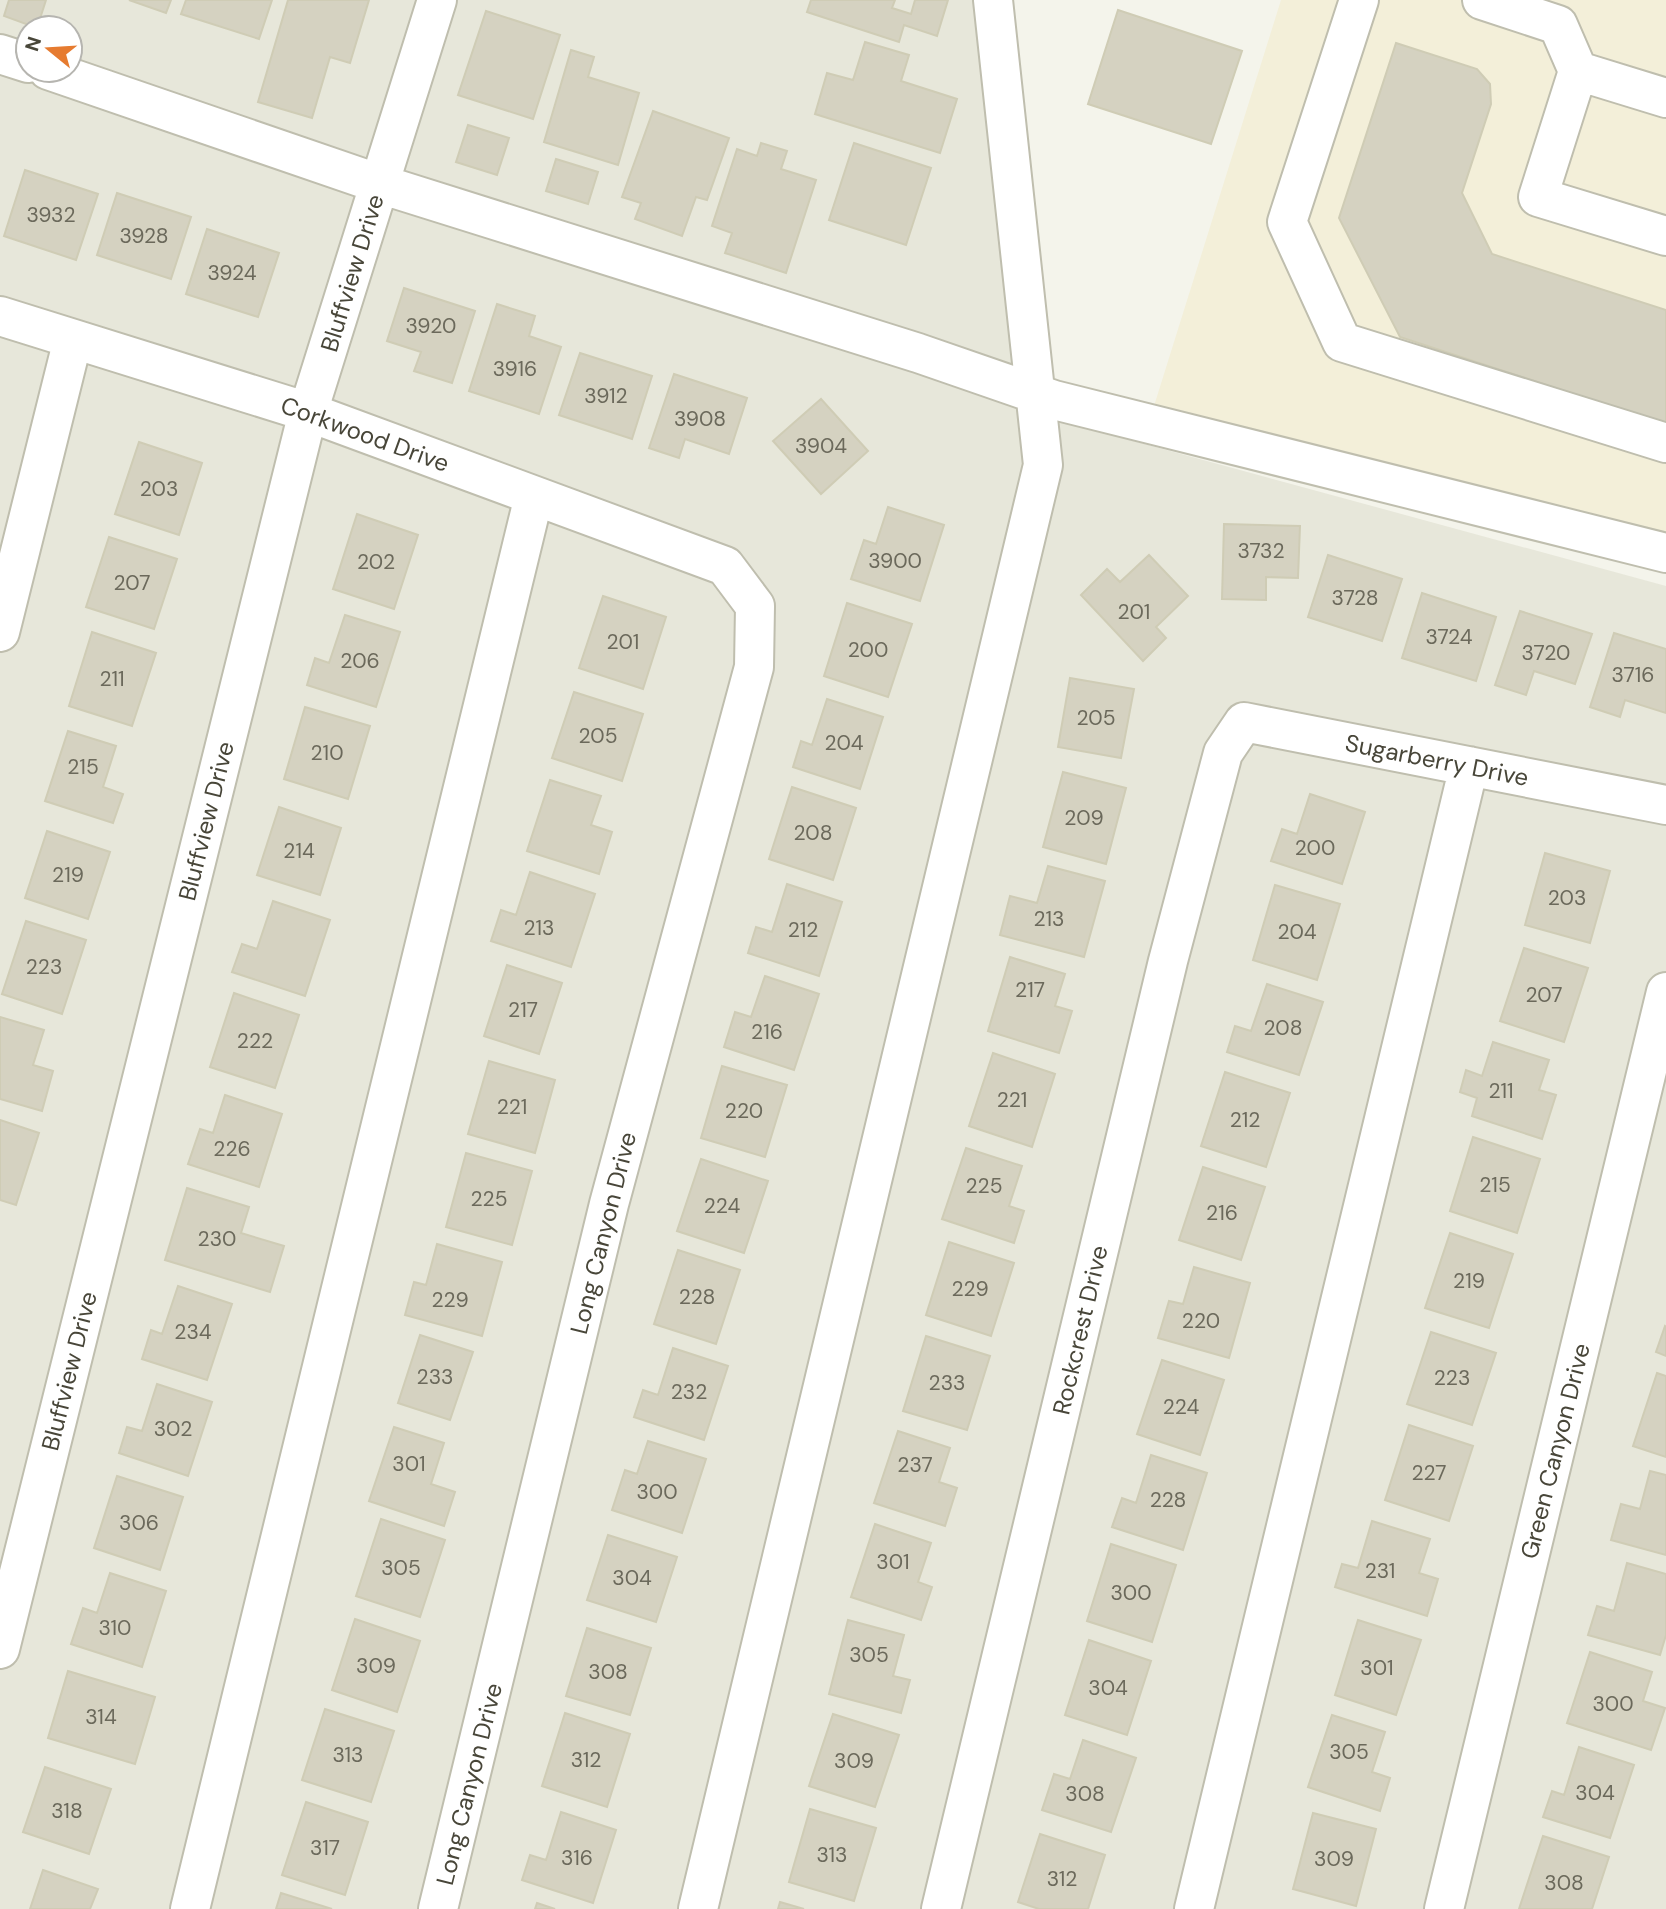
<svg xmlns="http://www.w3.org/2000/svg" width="1666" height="1909" font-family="'DM Sans',sans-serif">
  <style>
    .residential { fill: #e7e7da; fill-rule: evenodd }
    .commercial { fill: #f3efd9 }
    .building { fill: #d5d2c1; stroke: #cfccb5; stroke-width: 2 }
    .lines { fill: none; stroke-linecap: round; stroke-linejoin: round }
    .minor-casing { stroke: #bfbeae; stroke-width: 42 }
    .minor { stroke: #fff; stroke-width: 38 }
    .labels { text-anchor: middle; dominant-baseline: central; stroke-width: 5; stroke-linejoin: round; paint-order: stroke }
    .number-label { font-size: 21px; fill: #6b695b }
    .street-label { font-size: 24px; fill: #484639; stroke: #fff }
  </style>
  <rect width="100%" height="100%" fill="#f4f4eb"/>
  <!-- residential -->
  <path class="residential" d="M0,0H1011L1049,418L1666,586V1909H0ZM28,28H70V70H28Z"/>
  <!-- commercial -->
  <path class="commercial" d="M1281,0H1666V540L1154,406Z"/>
  <!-- building -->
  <path class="building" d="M9,0H46L37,28L4,16Z
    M129,0H171L166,13Z
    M186,0H272L259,39L181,14Z
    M288,0H369L350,63L330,57L312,118L258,102Z
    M811,0H895L892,8L911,14L915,0H948L937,36L904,25L899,42L807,12Z
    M1118,10L1242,51L1211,144L1088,104Z
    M486,11L560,35L533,119L458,95Z
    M865,42L909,55L901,81L957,99L940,153L815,114L827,73L853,80Z
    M1396,43L1477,69L1490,84L1491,104L1462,193L1492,254L1666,310V424L1400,337L1339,218Z
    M571,50L594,57L588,77L639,93L618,165L544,142Z
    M653,111L729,138L707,200L696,197L682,236L635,219L641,203L622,197Z
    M468,125L509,138L497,175L456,162Z
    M761,143L787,151L781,169L816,180L786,273L725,253L732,233L712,226L737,149L757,156Z
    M854,143L931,168L906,245L829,220Z
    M556,159L598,172L588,204L546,191Z
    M25,170L98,194L76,260L4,236Z
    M117,193L191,217L171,279L97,255Z
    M207,229L279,253L258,317L186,294Z
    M404,288L475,311L452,383L414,371L421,352L387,341Z
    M497,304L535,316L529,336L561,347L539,414L469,391Z
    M580,353L652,376L632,439L559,415Z
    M674,374L747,398L729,454L685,439L679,458L649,448Z
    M821,399L868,451L821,494L773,441Z
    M139,442L202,463L179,535L115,514Z
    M888,507L944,525L920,601L851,579L864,540L876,544Z
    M357,514L418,535L394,609L333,589Z
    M1224,524L1300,526L1298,578L1266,577V600L1222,599Z
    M109,537L177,559L154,629L86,607Z
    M1149,555L1188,596L1156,627L1166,638L1143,661L1081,595L1107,569L1120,582Z
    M1328,555L1402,579L1382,641L1308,617Z
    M1422,593L1496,617L1476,681L1402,658Z
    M603,596L666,617L643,689L579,668Z
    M847,603L912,624L888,697L824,676Z
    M1520,611L1592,634L1575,684L1534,671L1526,695L1495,685Z
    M345,615L400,632L376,707L307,685L315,658L329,663Z
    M92,632L156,653L132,726L69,706Z
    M1614,633L1666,649V713L1625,700L1620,717L1590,707Z
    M1070,678L1134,689L1121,758L1058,747Z
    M574,692L643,714L622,781L552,758Z
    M827,699L883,717L860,789L793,767L801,741L812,745Z
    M305,707L370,726L348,799L284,779Z
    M68,731L116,746L103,787L123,794L113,823L45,801Z
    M1063,772L1126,788L1106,864L1043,847Z
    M550,780L601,796L591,825L612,832L599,874L527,851Z
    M792,787L856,808L833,880L769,859Z
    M1310,794L1365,812L1342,884L1271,861L1282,829L1297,834Z
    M279,807L341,828L320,895L257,875Z
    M47,831L110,852L88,919L25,898Z
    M1545,853L1610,871L1590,943L1525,925Z
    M1048,866L1105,881L1084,957L1000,935L1010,896L1037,903Z
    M530,872L595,894L571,967L491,941L501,910L516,915Z
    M787,884L842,902L819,976L748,953L756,927L772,932Z
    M1275,885L1340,904L1317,980L1253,960Z
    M273,901L330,920L305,996L232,972L242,944L257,949Z
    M26,921L86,940L62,1014L2,994Z
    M1524,948L1588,968L1564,1042L1500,1021Z
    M1010,957L1065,974L1055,1006L1072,1011L1059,1053L988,1031Z
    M507,965L562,983L539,1054L484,1036Z
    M765,976L819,994L794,1070L724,1047L735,1012L751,1017Z
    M1267,984L1323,1002L1299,1075L1227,1052L1235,1026L1251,1031Z
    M234,993L299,1015L275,1088L210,1067Z
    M0,1017L44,1030L33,1065L53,1071L42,1111L0,1099Z
    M1493,1042L1549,1060L1539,1090L1556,1095L1542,1139L1472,1116L1477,1098L1460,1092L1466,1070L1482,1076Z
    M993,1053L1055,1074L1032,1147L969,1126Z
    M489,1061L555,1080L535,1153L468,1134Z
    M722,1066L787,1085L765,1157L701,1138Z
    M1225,1072L1290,1093L1266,1167L1201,1146Z
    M225,1095L282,1114L259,1187L188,1164L200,1129L213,1133Z
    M0,1120L39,1133L16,1205L0,1200Z
    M1473,1137L1540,1159L1517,1233L1450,1211Z
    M966,1148L1022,1166L1009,1206L1024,1211L1014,1243L942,1219Z
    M466,1153L532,1171L512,1245L446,1227Z
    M701,1159L768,1181L744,1253L677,1231Z
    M1203,1167L1265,1187L1241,1260L1179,1240Z
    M187,1188L249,1207L241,1233L284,1246L270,1292L165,1260Z
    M1450,1233L1513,1254L1489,1328L1425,1308Z
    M949,1242L1014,1263L991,1336L926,1315Z
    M437,1244L502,1262L482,1336L405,1315L414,1282L426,1285Z
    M678,1250L740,1270L716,1344L654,1324Z
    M1194,1267L1250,1283L1229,1358L1158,1338L1169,1301L1183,1304Z
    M178,1286L232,1304L207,1380L142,1359L151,1330L162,1334Z
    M1665,1326L1666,1327V1356L1656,1352Z
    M1431,1332L1496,1353L1472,1425L1407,1404Z
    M420,1335L473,1352L450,1420L398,1403Z
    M926,1336L990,1356L967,1430L903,1411Z
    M673,1348L728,1366L704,1440L634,1417L643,1390L658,1395Z
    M1162,1360L1224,1380L1200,1455L1137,1434Z
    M1657,1373L1666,1376V1457L1633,1446Z
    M157,1384L212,1402L188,1476L119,1453L127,1427L142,1431Z
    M1409,1425L1473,1446L1449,1521L1385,1500Z
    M394,1427L444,1443L431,1484L455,1492L444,1526L369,1501Z
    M898,1431L950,1448L939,1482L957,1488L945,1526L874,1503Z
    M648,1441L706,1459L682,1533L612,1510L625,1470L637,1474Z
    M1151,1455L1207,1473L1183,1550L1112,1527L1122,1498L1136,1503Z
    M1650,1471L1666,1475V1555L1611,1540L1621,1504L1640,1509Z
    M117,1476L183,1497L160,1570L94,1548Z
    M381,1519L445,1540L420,1617L356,1596Z
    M1372,1521L1430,1539L1419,1573L1438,1579L1427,1616L1335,1587L1342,1564L1358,1568Z
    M875,1524L931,1543L918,1582L932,1587L921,1620L851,1597Z
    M608,1535L677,1557L656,1622L587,1600Z
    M1111,1544L1176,1565L1152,1642L1087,1621Z
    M1627,1563L1666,1574V1635L1660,1655L1588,1635L1597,1606L1614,1611Z
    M110,1573L166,1591L142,1667L71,1644L83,1608L97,1613Z
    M355,1619L420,1641L397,1712L332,1690Z
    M848,1620L904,1635L893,1676L910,1680L901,1713L829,1694Z
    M1358,1620L1421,1640L1396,1715L1335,1695Z
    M587,1628L651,1648L630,1715L566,1696Z
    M1089,1640L1151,1661L1127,1735L1065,1715Z
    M1590,1652L1652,1672L1643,1701L1665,1708L1651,1750L1567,1723Z
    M68,1671L155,1697L135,1764L48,1738Z
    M325,1709L394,1731L371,1802L302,1780Z
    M565,1713L630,1734L607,1807L542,1786Z
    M833,1714L899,1735L875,1807L809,1786Z
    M1332,1715L1385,1732L1372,1772L1390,1778L1380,1811L1308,1787Z
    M1083,1740L1136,1758L1111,1832L1042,1810L1054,1774L1070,1779Z
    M1579,1747L1634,1765L1610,1838L1543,1817L1552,1791L1564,1795Z
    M45,1767L111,1789L89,1854L23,1832Z
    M306,1802L368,1822L345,1895L282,1875Z
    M810,1809L876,1828L854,1901L789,1882Z
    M561,1812L616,1830L593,1903L522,1880L530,1855L546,1860Z
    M1313,1813L1376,1829L1356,1906L1293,1889Z
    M1040,1834L1105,1855L1088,1909H1039L1018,1902Z
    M1543,1836L1609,1857L1592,1909H1519Z
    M43,1870L98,1889L90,1909H30Z
    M281,1893L332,1909H276Z
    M780,1902L804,1909H778Z
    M537,1903L555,1909H535Z"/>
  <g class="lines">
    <!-- minor casing -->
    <g class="minor-casing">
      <path id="minor" d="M1359,0L1287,222L1342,342L1666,443
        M1482,0L1558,25L1578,71L1666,98
        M0,54L28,63
        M48,70L380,184L918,353L1054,400L1666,553
        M1578,71L1538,197L1666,236
        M0,316L308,412L725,566L755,606L754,667L609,1204L438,1909
        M0,632L73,339
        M0,1649L308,412L437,0
        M190,1909L534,496
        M698,1909L1043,465L993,0
        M941,1909L1168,961L1223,753L1244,722L1666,805
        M1194,1909L1469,766
        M1444,1909L1666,992"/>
    </g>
    <!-- minor -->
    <use href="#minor" class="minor"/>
  </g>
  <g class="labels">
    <!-- number labels -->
    <g class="number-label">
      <text x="51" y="215">3932</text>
      <text x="144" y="236">3928</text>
      <text x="232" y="273">3924</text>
      <text x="431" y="326">3920</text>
      <text x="515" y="369">3916</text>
      <text x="606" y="396">3912</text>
      <text x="700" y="419">3908</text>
      <text x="821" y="446">3904</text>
      <text x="159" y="489">203</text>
      <text x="1261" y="551">3732</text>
      <text x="895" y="561">3900</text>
      <text x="376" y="562">202</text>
      <text x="132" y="583">207</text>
      <text x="1355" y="598">3728</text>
      <text x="1134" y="612">201</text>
      <text x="1449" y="637">3724</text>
      <text x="623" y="642">201</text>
      <text x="868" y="650">200</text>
      <text x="1546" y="653">3720</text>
      <text x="360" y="661">206</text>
      <text x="1633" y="675">3716</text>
      <text x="112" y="679">211</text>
      <text x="1096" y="718">205</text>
      <text x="598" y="736">205</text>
      <text x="844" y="743">204</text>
      <text x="327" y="753">210</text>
      <text x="83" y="767">215</text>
      <text x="1084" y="818">209</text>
      <text x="813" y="833">208</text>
      <text x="1315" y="848">200</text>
      <text x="299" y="851">214</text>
      <text x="68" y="875">219</text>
      <text x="1567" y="898">203</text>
      <text x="1049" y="919">213</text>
      <text x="539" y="928">213</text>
      <text x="803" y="930">212</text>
      <text x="1297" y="932">204</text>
      <text x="44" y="967">223</text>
      <text x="1030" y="990">217</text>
      <text x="1544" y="995">207</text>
      <text x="523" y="1010">217</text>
      <text x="1283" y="1028">208</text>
      <text x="767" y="1032">216</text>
      <text x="255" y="1041">222</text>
      <text x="1501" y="1091">211</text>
      <text x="1012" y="1100">221</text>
      <text x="512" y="1107">221</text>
      <text x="744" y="1111">220</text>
      <text x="1245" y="1120">212</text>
      <text x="232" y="1149">226</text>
      <text x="1495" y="1185">215</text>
      <text x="984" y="1186">225</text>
      <text x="489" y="1199">225</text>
      <text x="722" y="1206">224</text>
      <text x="1222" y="1213">216</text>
      <text x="217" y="1239">230</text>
      <text x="1469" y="1281">219</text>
      <text x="970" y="1289">229</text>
      <text x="697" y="1297">228</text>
      <text x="450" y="1300">229</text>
      <text x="1201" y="1321">220</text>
      <text x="193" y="1332">234</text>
      <text x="435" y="1377">233</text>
      <text x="1452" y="1378">223</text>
      <text x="947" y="1383">233</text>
      <text x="689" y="1392">232</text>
      <text x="1181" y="1407">224</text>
      <text x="173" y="1429">302</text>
      <text x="409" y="1464">301</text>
      <text x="915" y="1465">237</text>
      <text x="1429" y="1473">227</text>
      <text x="657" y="1492">300</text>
      <text x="1168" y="1500">228</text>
      <text x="139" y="1523">306</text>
      <text x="893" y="1562">301</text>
      <text x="401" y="1568">305</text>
      <text x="1380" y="1571">231</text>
      <text x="632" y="1578">304</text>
      <text x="1131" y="1593">300</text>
      <text x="115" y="1628">310</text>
      <text x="869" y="1655">305</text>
      <text x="376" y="1666">309</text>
      <text x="1377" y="1668">301</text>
      <text x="608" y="1672">308</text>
      <text x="1108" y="1688">304</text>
      <text x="1613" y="1704">300</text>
      <text x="101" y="1717">314</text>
      <text x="1349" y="1752">305</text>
      <text x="348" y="1755">313</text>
      <text x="586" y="1760">312</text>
      <text x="854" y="1761">309</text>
      <text x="1595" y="1793">304</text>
      <text x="1085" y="1794">308</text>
      <text x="67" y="1811">318</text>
      <text x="325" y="1848">317</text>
      <text x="832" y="1855">313</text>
      <text x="577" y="1858">316</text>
      <text x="1334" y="1859">309</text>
      <text x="1062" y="1879">312</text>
      <text x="1564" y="1883">308</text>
    </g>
    <!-- street labels -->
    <g class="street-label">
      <text transform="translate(352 273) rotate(-73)">Bluffview Drive</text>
      <text transform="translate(365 434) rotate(20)">Corkwood Drive</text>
      <text transform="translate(1437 760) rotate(11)">Sugarberry Drive</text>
      <text transform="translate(206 821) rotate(-76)">Bluffview Drive</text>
      <text transform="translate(603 1233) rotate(-76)">Long Canyon Drive</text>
      <text transform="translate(1080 1330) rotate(-77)">Rockcrest Drive</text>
      <text transform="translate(69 1371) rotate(-76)">Bluffview Drive</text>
      <text transform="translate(1555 1451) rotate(-76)">Green Canyon Drive</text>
      <text transform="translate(469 1784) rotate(-76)">Long Canyon Drive</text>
    </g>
  </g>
  <!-- north arrow -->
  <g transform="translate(49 49) rotate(288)"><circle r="33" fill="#ffffff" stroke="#b6b5b0" stroke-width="2"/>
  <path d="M0-5L12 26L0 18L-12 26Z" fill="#e67b30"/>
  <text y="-10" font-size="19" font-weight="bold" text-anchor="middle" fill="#484639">N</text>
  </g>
</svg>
